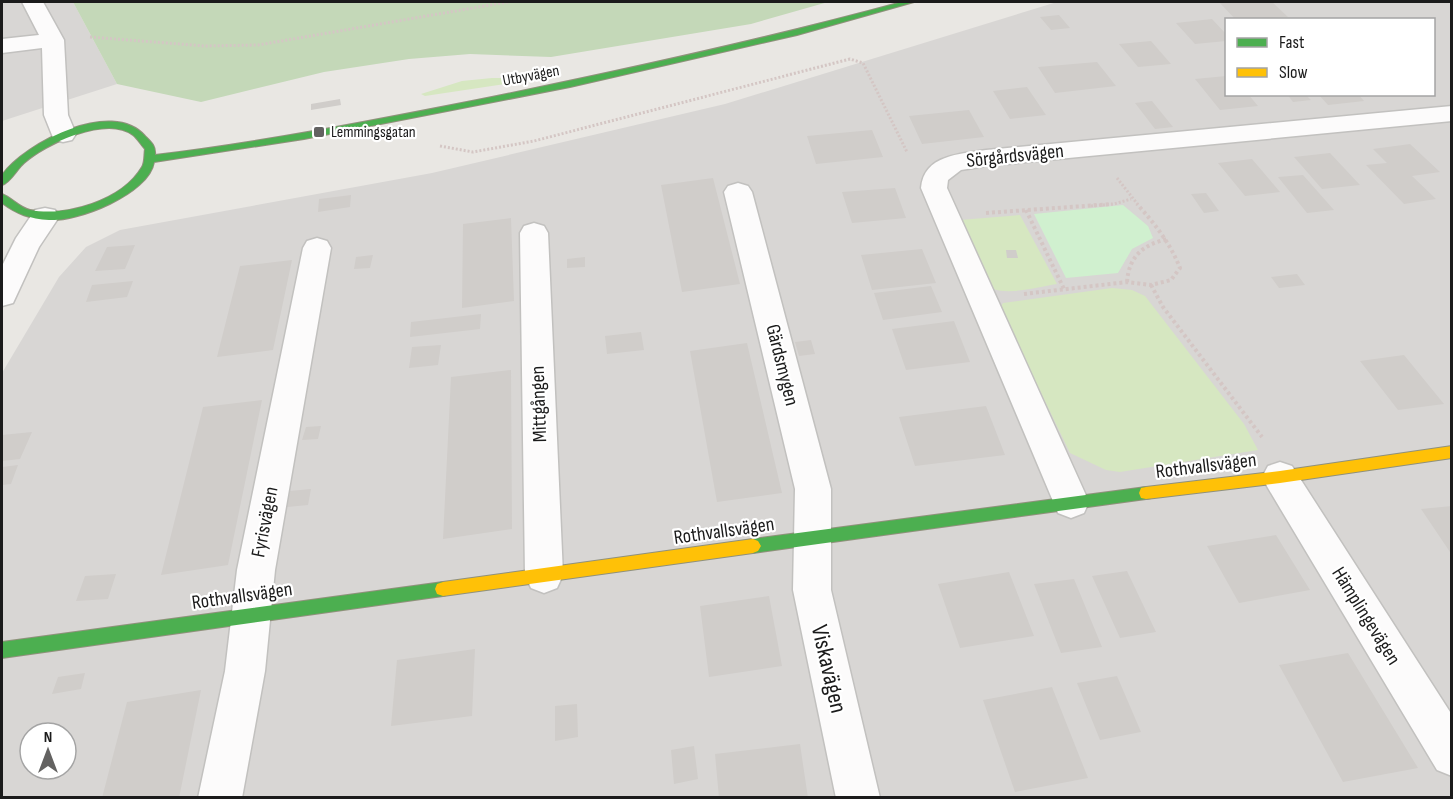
<svg xmlns="http://www.w3.org/2000/svg" width="1453" height="799" font-family="'Sofia Sans Condensed',sans-serif">
  <style>
    .residential { fill: #d8d6d4; fill-rule: evenodd }
    .grass { fill: #d6e7c1 }
    .forest { fill: #c4d8b8 }
    .park { fill: #d0f0cf }
    .building { fill: #d0cdca }
    .lines { fill: none; stroke-linecap: round; stroke-linejoin: round }
    .street-casing { stroke: #c2c1bf; stroke-width: 3 }
    .fast-casing { stroke: #90917c; stroke-width: 2 }
    .slow-casing { stroke: #90917c; stroke-width: 2 }
    .path-far1 { stroke: #d4c6c4; stroke-width: 3; stroke-dasharray: 2 2; stroke-linecap: butt }
    .path { stroke: #d4c6c4; stroke-width: 4; stroke-dasharray: 3 3; stroke-linecap: butt }
    .street { fill: #fcfbfb; fill-rule: evenodd }
    .fast { fill: #4caf50; fill-rule: evenodd }
    .slow { fill: #ffc107; fill-rule: evenodd }
    .poi-dot { fill: #636261; stroke: #fff; stroke-width: 2 }
    .labels { text-anchor: middle; dominant-baseline: central; stroke-width: 4.5; stroke-linejoin: round; paint-order: stroke }
    .far-street-label { font-size: 16px; fill: #1b1b1b; stroke: #fff }
    .far-poi-label { font-size: 16px; fill: #1b1b1b; stroke: #fff; text-anchor: start }
    .street-label { font-size: 20px; fill: #1b1b1b; stroke: #fff }
    .near-street-label { font-size: 24px; fill: #1b1b1b; stroke: #fff }
  </style>
  <rect width="100%" height="100%" fill="#e9e7e3"/>
  <!-- residential -->
  <path class="residential" d="M2,2H73L117,84L2,121Z
    M1057,2H1451V797L2,798V373L59,277L86,247L120,230L432,173L725,104ZM1226,20H1434V94H1226ZM30,733H66V769H30Z"/>
  <!-- grass -->
  <path class="grass" d="M492,78H535L518,82L425,96L421,94L462,81Z
    M1020,215L1057,284C1037,287 1012,295 993,289L960,220Z
    M1112,288L1132,290L1145,296L1244,424L1258,450L1120,472L1106,470L1070,453L1000,308L1003,303Z"/>
  <!-- forest -->
  <path class="forest" d="M73,2H828L751,24L551,57L470,54L409,59L324,72L201,102L117,84Z"/>
  <!-- park -->
  <path class="park" d="M1123,205L1148,226L1153,238L1132,249L1118,273L1066,278L1034,214Z"/>
  <!-- building -->
  <path class="building" d="M1219,2H1272L1288,17L1236,20Z
    M1059,15L1070,28L1051,30L1040,17Z
    M1212,19L1226,34V41L1195,44L1176,23Z
    M1151,41L1171,64L1138,67L1119,44Z
    M1097,62L1116,86L1055,93L1038,67Z
    M1226,76V94H1248L1258,106L1220,110L1195,79Z
    M1027,87L1046,115L1010,119L993,91Z
    M1287,94H1305L1311,100L1293,102Z
    M1318,94H1358L1364,101L1328,105Z
    M340,99L341,105L311,110V104Z
    M1152,101L1173,127L1155,129L1135,103Z
    M969,110L984,137L922,144L909,116Z
    M872,130L883,157L816,164L807,136Z
    M1410,144L1440,172L1412,176L1436,199L1404,204L1366,165L1387,163L1373,149Z
    M1330,153L1360,185L1322,189L1294,157Z
    M1252,159L1280,192L1245,196L1218,163Z
    M1303,175L1334,210L1307,213L1278,177Z
    M713,178L740,284L682,292L661,185Z
    M895,188L906,218L852,223L842,192Z
    M1206,193L1219,211L1204,213L1191,194Z
    M351,195L350,207L318,212L319,199Z
    M511,218L514,301L462,308L463,224Z
    M135,245L125,269L95,271L107,247Z
    M922,249L936,283L872,290L861,255Z
    M1006,250H1016L1018,258H1007Z
    M373,255L370,268L354,269L356,257Z
    M585,257V267L567,268V259Z
    M292,260L273,350L217,357L240,266Z
    M1297,274L1305,285L1279,288L1271,277Z
    M133,281L127,297L86,302L92,285Z
    M931,286L942,312L883,320L874,293Z
    M481,314L480,329L410,337L411,322Z
    M954,321L970,362L906,370L892,329Z
    M641,332L644,350L607,354L605,336Z
    M811,340L815,354L799,356L795,342Z
    M747,343L782,493L717,502L690,351Z
    M441,345L438,365L409,368L412,347Z
    M1404,355L1444,404L1398,410L1360,361Z
    M511,370L512,529L443,539L451,377Z
    M262,400L228,565L161,575L203,407Z
    M986,406L1005,455L915,466L899,417Z
    M321,426L318,439L302,440L306,427Z
    M32,432L20,459L2,461V435Z
    M18,465L11,484L2,485V467Z
    M311,489L308,505L287,507L290,491Z
    M1452,506V555L1421,509Z
    M1276,535L1310,590L1239,603L1207,546Z
    M1127,571L1156,632L1120,638L1092,576Z
    M1009,572L1034,636L960,648L938,584Z
    M116,574L108,599L76,601L85,576Z
    M1074,579L1102,647L1061,653L1034,584Z
    M769,596L782,666L709,677L700,606Z
    M475,649L472,716L391,726L397,660Z
    M1348,653L1418,768L1343,782L1279,665Z
    M85,673L81,689L52,694L58,677Z
    M1117,676L1141,732L1100,740L1077,683Z
    M1052,687L1088,778L1015,792L983,700Z
    M201,690L179,798H102L127,702Z
    M577,704L578,737L555,741V706Z
    M800,744L808,798H719L715,754Z
    M694,746L698,779L674,784L671,750Z"/>
  <g class="lines">
    <!-- street casing -->
    <g class="street-casing">
      <path id="street" d="M22,2H43L64,40L68,115L76,134L72,140L63,142L54,140L44,115L42,48L2,53V39L39,35Z
        M1452,106V121L986,166L961,170L948,180L947,188L1089,502L1084,513L1071,518L1058,513L921,188C924,155 959,154 986,150Z
        M738,183L748,186L752,192L831,489V590L880,798H836L793,590L795,489L724,192L728,186Z
        M45,208L55,210L59,217L39,247L13,303L2,306V266L16,238L35,210Z
        M534,223L544,226L548,233L563,575L557,588L544,593L531,588L525,575L520,233L524,226Z
        M317,238L327,241L331,248L275,570L265,671L242,798H198L225,671L237,570L303,248L307,241Z
        M1280,462L1292,466L1452,715V776L1437,770L1268,488L1262,477L1268,466Z"/>
    </g>
    <!-- fast casing -->
    <g class="fast-casing">
      <path id="fast" d="M902,2H914L797,35L570,87L304,139L154,162C149,194 77,222 49,220C30,219 17,214 2,203V194C12,198 20,208 30,210C66,217 122,201 142,167C145,162 144,155 145,149C141,145 138,139 133,135C106,115 45,144 24,163C17,169 10,183 2,185V175C25,143 112,98 145,136C151,142 156,146 155,155C263,142 370,121 477,100C620,71 762,40 902,2Z
        M1146,487L1151,488L1153,493L1151,498L1146,499L753,553L748,551L745,546L748,541L753,539Z
        M443,582L449,584L451,589L449,594L443,596L2,658V642Z"/>
    </g>
    <!-- slow casing -->
    <g class="slow-casing">
      <path id="slow" d="M1452,446V458L1280,483L1146,499L1141,498L1139,493L1141,488L1146,487L1280,471Z
        M753,539L758,541L761,546L758,551L753,553L443,596L437,594L435,589L437,584L443,582Z"/>
    </g>
    <!-- path-far1 -->
    <path class="path-far1" d="M90,37L205,46L258,45L508,2
      M440,146L473,152L534,141L850,59L863,63L907,152
      M1117,178L1139,206
      M1091,206L1114,204L1131,199"/>
    <!-- path -->
    <path class="path" d="M1026,210L1064,289
      M986,213L1112,204
      M1127,282C1129,256 1143,245 1167,239
      M1151,285L1163,307L1262,437
      M1024,294L1127,282L1151,285L1171,280L1180,268C1170,243 1155,224 1137,204"/>
    <!-- street -->
    <use href="#street" class="street"/>
    <!-- fast -->
    <use href="#fast" class="fast"/>
    <!-- slow -->
    <use href="#slow" class="slow"/>
  </g>
  <!-- markers -->
  <rect class="poi-dot" x="313" y="126" width="12" height="12" rx="3"/>
  <g class="labels">
    <!-- far-street labels -->
    <g class="far-street-label">
      <text transform="translate(531 76) rotate(-11)">Utbyvägen</text>
    </g>
    <!-- far-poi labels -->
    <g class="far-poi-label">
      <text x="331" y="132">Lemmingsgatan</text>
    </g>
    <!-- street labels -->
    <g class="street-label">
      <text transform="translate(1015 156) rotate(-6)">Sörgårdsvägen</text>
      <text transform="translate(782 365) rotate(76)">Gärdsmygen</text>
      <text transform="translate(539 404) rotate(-92)">Mittgången</text>
      <text transform="translate(1206 466) rotate(-7)">Rothvallsvägen</text>
      <text transform="translate(265 522) rotate(-79)">Fyrisvägen</text>
      <text transform="translate(724 531) rotate(-8)">Rothvallsvägen</text>
      <text transform="translate(242 596) rotate(-8)">Rothvallsvägen</text>
      <text transform="translate(1366 616) rotate(58)">Hämplingevägen</text>
    </g>
    <!-- near-street labels -->
    <g class="near-street-label">
      <text transform="translate(829 669) rotate(77)">Viskavägen</text>
    </g>
  </g>
  <!-- border -->
  <rect width="1453" height="799" fill="none" stroke="#1b1b1b" stroke-width="6"/>
  <!-- legend -->
  <rect x="1225" y="18" width="210" height="78" fill="#ffffff" stroke="#a4a4a4" stroke-width="1.5"/>
  <rect x="1237" y="38" width="30" height="9" fill="#4caf50" stroke="#a4a4a4" stroke-width="1.5"/>
  <text x="1279" y="48" font-size="18" fill="#1b1b1b">Fast</text>
  <rect x="1237" y="68" width="30" height="9" fill="#ffc107" stroke="#a4a4a4" stroke-width="1.5"/>
  <text x="1279" y="78" font-size="18" fill="#1b1b1b">Slow</text>
  <!-- north arrow -->
  <g transform="translate(48 751)"><circle r="28" fill="#ffffff" stroke="#a4a4a4" stroke-width="1.5"/>
  <path d="M0-4.5L10 22L0 15L-10 22Z" fill="#636261"/>
  <text y="-9" font-size="16" font-weight="bold" text-anchor="middle" fill="#1b1b1b">N</text>
  </g>
</svg>
